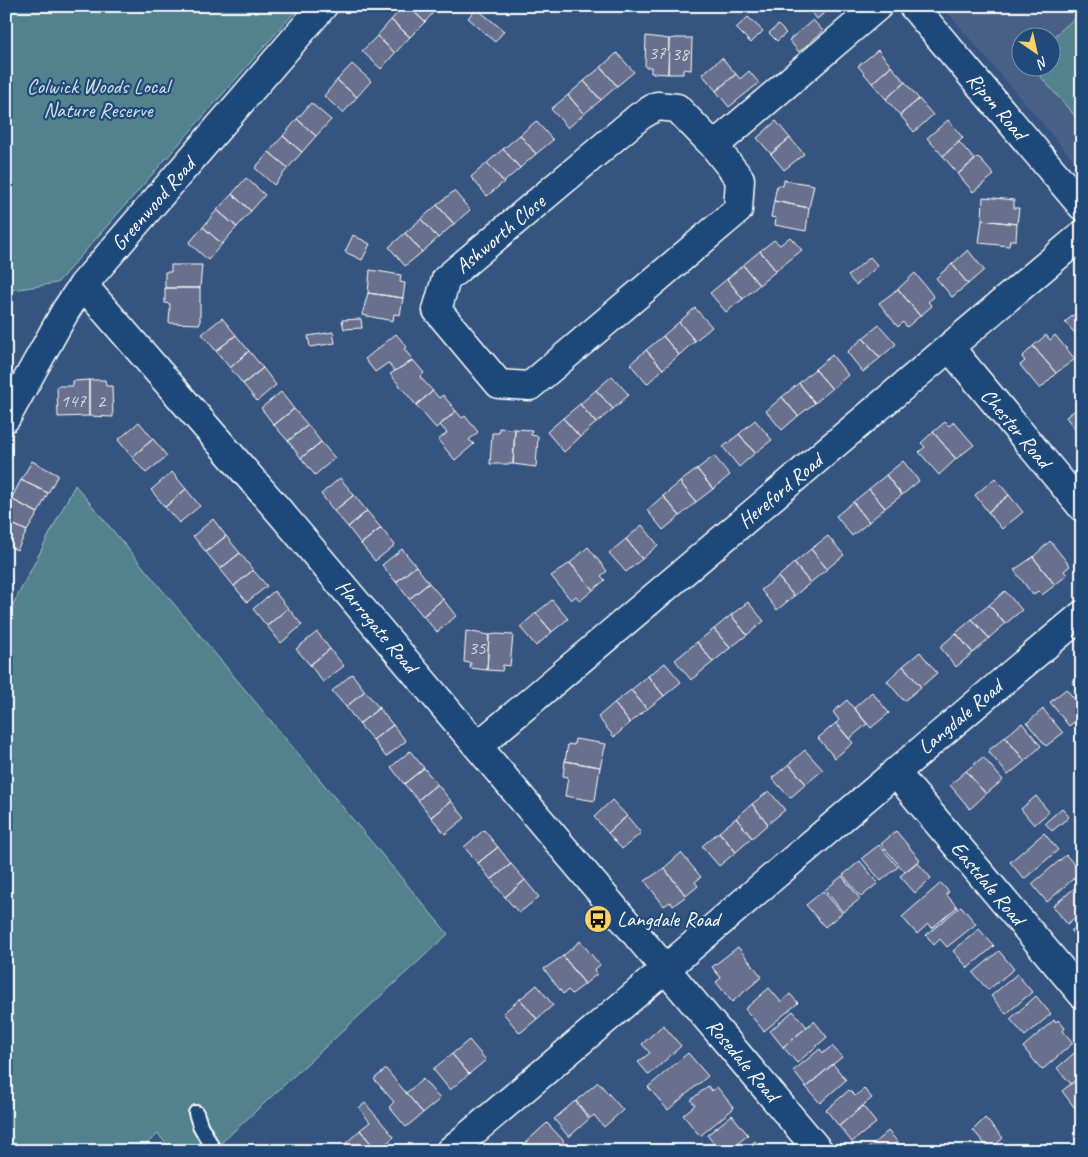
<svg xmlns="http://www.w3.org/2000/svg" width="1088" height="1157" font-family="Caveat,sans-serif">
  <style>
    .built { fill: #496086; fill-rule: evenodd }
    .green { fill: #51828d; stroke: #a8c0c6 }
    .building { fill: #69708d; stroke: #fff }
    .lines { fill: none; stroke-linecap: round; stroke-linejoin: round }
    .lane-casing { stroke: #fff; stroke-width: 18 }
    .street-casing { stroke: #fff; stroke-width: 31 }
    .lane { stroke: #1f4a7a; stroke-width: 14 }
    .street { stroke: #1f4a7a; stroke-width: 28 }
    .labels { text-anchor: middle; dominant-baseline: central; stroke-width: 4.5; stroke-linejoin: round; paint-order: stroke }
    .number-label { font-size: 19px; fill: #dadbe2 }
    .park-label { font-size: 21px; fill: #d4e0e2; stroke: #1f4a7a }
    .street-label { font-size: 21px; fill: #fff; stroke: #1f4a7a }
    .poi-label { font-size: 21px; fill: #fff; stroke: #1f4a7a; text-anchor: start }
  </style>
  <rect width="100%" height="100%" fill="#355580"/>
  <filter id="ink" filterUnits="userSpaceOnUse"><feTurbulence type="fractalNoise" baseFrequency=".02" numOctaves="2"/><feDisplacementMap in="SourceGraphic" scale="10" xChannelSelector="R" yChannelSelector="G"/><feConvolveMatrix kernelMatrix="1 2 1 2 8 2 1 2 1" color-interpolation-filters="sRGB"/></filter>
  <g filter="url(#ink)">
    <!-- built -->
    <path class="built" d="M942,6H1082V170ZM1020,38H1050V68H1020Z"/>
    <!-- green -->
    <path class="green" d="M6,6H300L57,283L6,291Z
      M1082,12V124L1033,68H1050L1051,39Z
      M75,485L448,934L221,1143L226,1151H172L158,1134L138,1151H6V618Z"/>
    <!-- building -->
    <path class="building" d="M404,6H408L425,22L410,37L391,20Z
      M408,6H439L425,22Z
      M807,6H833L817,19Z
      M476,8L504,31L495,42L468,18Z
      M748,17L763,31L751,43L736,28Z
      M391,20L410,37L395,53L377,36Z
      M813,20L823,31L799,52L789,40Z
      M778,25L786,33L777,41L769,33Z
      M377,36L395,53L381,69L362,51Z
      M646,36L669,39L668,74L651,73V67H645Z
      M676,38H692L691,70L683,69V74H668L669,39Z
      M878,50L891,66L872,83L858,66Z
      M617,53L634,72L617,86L601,67Z
      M722,58L736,74L716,91L702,74Z
      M352,64L371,81L357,97L337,80Z
      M891,66L905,82L886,99L872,83Z
      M601,67L617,86L601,100L584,81Z
      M749,71L759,83L729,107L716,91L736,74L740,79Z
      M337,80L357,97L343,113L324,96Z
      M584,81L601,100L584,114L568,95Z
      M905,82L919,99L900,115L886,99Z
      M568,95L584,114L568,128L551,109Z
      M919,99L933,115L914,132L900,115Z
      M311,103L331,120L316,136L297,119Z
      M297,119L316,136L302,152L283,136Z
      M948,120L963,138L943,156L927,138Z
      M536,121L553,140L536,154L520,135Z
      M776,121L790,138L771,154L757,138Z
      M520,135L536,154L520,168L503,149Z
      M283,136L302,152L288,168L269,152Z
      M790,138L804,154L784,170L771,154Z
      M959,142L975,160L958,174L943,156Z
      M503,149L520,168L504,182L487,163Z
      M269,152L288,168L274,185L255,168Z
      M978,157L994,175L973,192L958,174Z
      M487,163L504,182L487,196L471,177Z
      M246,178L265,195L251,211L232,194Z
      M784,180L814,185L809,208L774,201L777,185L783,186Z
      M454,191L470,210L454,224L437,205Z
      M232,194L251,211L237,227L217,210Z
      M983,197L1014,200V208H1019L1017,224L982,220Z
      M774,201L809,208L806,231L775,225L776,218L771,217Z
      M437,205L454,224L438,238L421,219Z
      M217,210L237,227L222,244L203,227Z
      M421,219L438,238L422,252L405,233Z
      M982,220L1017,224L1016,240H1010L1009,246L979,243Z
      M203,227L222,244L208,260L189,243Z
      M405,233L422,252L405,266L389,247Z
      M353,235L370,244L362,260L345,252Z
      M790,237L802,250L776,271L760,251L774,240L780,245Z
      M968,250L984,270L968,284L952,264Z
      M760,251L776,271L759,285L743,265Z
      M870,257L878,266L856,285L848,276Z
      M952,264L968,284L952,297L936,278Z
      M171,265H202L200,288H165V272H171Z
      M743,265L759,285L743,299L727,279Z
      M370,270L401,275L400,282L405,283L403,298L368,293Z
      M915,273L934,297L928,302L932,306L920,316L898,289Z
      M727,279L743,299L726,312L710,293Z
      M165,288H200V324L169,323L170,304L165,303Z
      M898,289L920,316L907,327L903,322L898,327L879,303Z
      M368,293L403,298L400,315L394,314L393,321L362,315Z
      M695,308L712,327L695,341L679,322Z
      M1082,308V341L1065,322Z
      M222,318L236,335L216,351L202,334Z
      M361,319L362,328L344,329L342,320Z
      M679,322L695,341L679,355L663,336Z
      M879,325L896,344L880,358L863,338Z
      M333,332L335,343L310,347L308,336Z
      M396,334L407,347L404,349L413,360L395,371L388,363L375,372L365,359Z
      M236,335L249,351L230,368L216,351Z
      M1046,335L1050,340L1055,335L1075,359L1056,373L1033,346Z
      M663,336L679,355L663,369L646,350Z
      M863,338L880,358L863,372L847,352Z
      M1033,346L1056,373L1040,389L1020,365L1025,361L1022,357Z
      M646,350L663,369L647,384L630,364Z
      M249,351L263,368L243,384L230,368Z
      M832,355L848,375L832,389L815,369Z
      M413,360L424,373L420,377L433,391L416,405L390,374Z
      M263,368L276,385L257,401L243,384Z
      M815,369L832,389L815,403L799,383Z
      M612,376L629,395L613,409L596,390Z
      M89,380H105L106,386H112L113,417L89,416Z
      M89,380V416L58,417L57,386H73V381Z
      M799,383L815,403L798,416L782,397Z
      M596,390L613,409L596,423L580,404Z
      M433,391L439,398L443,395L456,411L436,428L416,405Z
      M281,392L294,409L274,425L261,408Z
      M782,397L798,416L782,430L766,411Z
      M580,404L596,423L580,437L563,418Z
      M1082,405V432L1079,435L1066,417Z
      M294,409L308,425L288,441L274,425Z
      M456,411L462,418L465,416L478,432L469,440L474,444L455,460L438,440L447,433L440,425Z
      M563,418L580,437L564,452L547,432Z
      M755,420L772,440L755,453L739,434Z
      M139,422L153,439L132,457L118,440Z
      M945,422L949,426L954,422L974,445L956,459L933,432Z
      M308,425L321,442L301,458L288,441Z
      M499,428L515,429L513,464H490L492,433H499Z
      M515,429L532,430L531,435L538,436L536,467L513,464Z
      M933,432L956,459L939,475L919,452L925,447L921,443Z
      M739,434L755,453L739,467L723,447Z
      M153,439L167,456L146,473L132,457Z
      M321,442L335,458L315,475L301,458Z
      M714,456L730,475L713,489L697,469Z
      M32,461L58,475L48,493L21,480Z
      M903,461L919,481L902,495L886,475Z
      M697,469L713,489L696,502L680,482Z
      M172,472L186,489L165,507L151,490Z
      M886,475L902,495L885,508L869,489Z
      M340,478L354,495L334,511L321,494Z
      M995,478L1009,495L988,512L975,495Z
      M21,480L48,493L38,513L11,499Z
      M680,482L696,502L680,516L663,496Z
      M186,489L200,506L179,523L165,507Z
      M869,489L885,508L869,522L853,502Z
      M354,495L367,511L348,527L334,511Z
      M1009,495L1023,512L1002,529L988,512Z
      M663,496L680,516L663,530L647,510Z
      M11,499L38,513L27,531L6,521V507Z
      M853,502L869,522L852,536L836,516Z
      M367,511L381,528L361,544L348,527Z
      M213,519L226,536L206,552L193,536Z
      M6,521L27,531L17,550L6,545Z
      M642,525L658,545L642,559L626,539Z
      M381,528L395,545L375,561L361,544Z
      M226,536L240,553L220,569L206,552Z
      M828,536L844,555L827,569L811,549Z
      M626,539L642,559L626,572L609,553Z
      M1050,541L1070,566L1064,571L1067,575L1055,585L1033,557Z
      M588,547L607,571L601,576L605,580L593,590L570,563Z
      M402,549L416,566L396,582L382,565Z
      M811,549L827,569L810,583L794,563Z
      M240,553L253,570L234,586L220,569Z
      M1033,557L1055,585L1042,595L1038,591L1033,595L1014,570Z
      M570,563L593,590L580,601L576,596L571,600L551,576Z
      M794,563L810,583L794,596L778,577Z
      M416,566L429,583L409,599L396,582Z
      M253,570L267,586L247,602L234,586Z
      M778,577L794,596L777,610L761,590Z
      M429,583L443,599L423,616L409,599Z
      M274,591L288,608L267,626L253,609Z
      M1005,591L1022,610L1005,624L989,605Z
      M443,599L456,616L437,632L423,616Z
      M552,600L568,619L552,632L536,613Z
      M748,602L764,621L747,635L731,615Z
      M989,605L1005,624L989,638L972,619Z
      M288,608L302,625L281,643L267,626Z
      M536,613L552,632L536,646L520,627Z
      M731,615L747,635L730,648L714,629Z
      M972,619L989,638L973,653L956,633Z
      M714,629L730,648L713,662L697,642Z
      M466,631L489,635L487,670L470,668L471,663L464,662Z
      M317,632L330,649L310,665L296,649Z
      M956,633L973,653L956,667L940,647Z
      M497,634L513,635L510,666L503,665L502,671L487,670L489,635Z
      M697,642L713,662L691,680L675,660Z
      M330,649L344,666L323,682L310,665Z
      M920,652L937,673L921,687L903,666Z
      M665,663L681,682L664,696L648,676Z
      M903,666L921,687L904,701L887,681Z
      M352,674L365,691L346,707L332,691Z
      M1082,674V694L1072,682Z
      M648,676L664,696L647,709L631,690Z
      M1066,689L1082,708V716L1069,726L1050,702Z
      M631,690L647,709L630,723L614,703Z
      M365,691L379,708L359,724L346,707Z
      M872,692L889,713L871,728L854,708Z
      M847,700L867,724L849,739L836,723L839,720L833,712Z
      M614,703L630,723L614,737L598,717Z
      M379,708L393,725L373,740L359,724Z
      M1043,709L1063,733L1046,746L1027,723Z
      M836,723L853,743L835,758L818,738Z
      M1022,723L1041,746L1025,761L1005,737Z
      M393,725L406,741L386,757L373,740Z
      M1005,737L1025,761L1008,775L988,751Z
      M575,739L606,744L600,767L565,761L568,744L574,745Z
      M805,750L823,770L806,784L789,764Z
      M410,751L424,768L404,784L391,767Z
      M983,757L1003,780L986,794L966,771Z
      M565,761L600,767L595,801L565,796L568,777L563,776Z
      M789,764L806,784L790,798L772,778Z
      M424,768L437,784L418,800L404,784Z
      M966,771L986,794L970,809L950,785Z
      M437,784L451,801L431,817L418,800Z
      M769,791L785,810L768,824L752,804Z
      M1036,796L1049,812L1034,825L1021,809Z
      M612,800L627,816L608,833L594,817Z
      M451,801L465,818L445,834L431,817Z
      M752,804L768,824L752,838L736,818Z
      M1062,808L1069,817L1052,831L1045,823Z
      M627,816L641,833L622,849L608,833Z
      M736,818L752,838L736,852L719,832Z
      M484,830L498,847L478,863L464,847Z
      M896,831L920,860L905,872L881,844Z
      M719,832L736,852L719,866L702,846Z
      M1044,833L1058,850L1024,879L1010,862Z
      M879,845L898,867L881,881L862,858Z
      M498,847L511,864L491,880L478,863Z
      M681,853L701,877L695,882L698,886L686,896L664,868Z
      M1066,855L1081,872L1047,902L1032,884Z
      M860,861L878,883L861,897L843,875Z
      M917,862L931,878L915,893L900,876Z
      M511,864L525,880L505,897L491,880Z
      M664,868L686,896L673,906L670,902L664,906L645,881Z
      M842,876L860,899L843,912L825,890Z
      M525,880L539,897L519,913L505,897Z
      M941,883L949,892L946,894L957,907L932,928L928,924L917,934L902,917Z
      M1077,886L1082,891V912L1067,924L1053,906Z
      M823,891L842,913L825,927L806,905Z
      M961,906L976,924L947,947L940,939L934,945L926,935Z
      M1082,922V943L1071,931Z
      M979,929L994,946L968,968L953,951Z
      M580,941L600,965L594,970L597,974L585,984L563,956Z
      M738,947L762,977L732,1002L716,982L721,978L712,967Z
      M999,951L1014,969L988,990L973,973Z
      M563,956L585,984L572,994L568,990L563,994L544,969Z
      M1017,974L1032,992L1006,1014L991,996Z
      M537,985L553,1005L537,1019L520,999Z
      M769,988L781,1002L790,994L798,1003L764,1031L745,1009Z
      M1036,996L1051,1014L1025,1036L1010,1019Z
      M520,999L537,1019L520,1033L503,1013Z
      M793,1011L807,1027L783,1047L770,1031Z
      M1054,1020L1056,1022L1058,1020L1065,1028L1063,1031L1073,1043L1042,1070L1023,1047Z
      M814,1021L827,1037L797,1063L783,1047Z
      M663,1025L681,1046L649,1075L638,1062L650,1053L642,1044Z
      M469,1040L486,1060L469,1074L452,1054Z
      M832,1046L842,1057L806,1087L793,1071L820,1049L823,1053Z
      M1080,1048L1082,1075L1071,1084L1057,1068Z
      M688,1053L708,1076L668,1110L648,1087Z
      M452,1054L469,1074L450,1090L433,1069Z
      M833,1064L846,1080L820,1103L806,1087Z
      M386,1069L423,1113L406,1127L389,1107L394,1102L374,1079Z
      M1082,1075V1101L1074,1107L1062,1091Z
      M423,1079L440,1099L423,1113L406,1093Z
      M598,1082L623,1110L604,1127L594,1115L590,1118L576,1101Z
      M708,1086L712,1091L717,1087L734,1108L700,1136L683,1115L695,1105L691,1100Z
      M864,1089L872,1098L839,1126L826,1110L849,1090L855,1096Z
      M575,1101L589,1119L569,1137L554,1119Z
      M365,1103L394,1137L377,1151L360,1130L370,1122L359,1108Z
      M863,1106L876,1123L852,1142L839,1126Z
      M732,1115L748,1135L729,1151H709L715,1145L707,1135Z
      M985,1118L1003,1138L990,1150L973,1130Z
      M547,1123L564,1141L554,1151H532L525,1143Z
      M360,1130L377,1151H349L344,1145Z
      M888,1131L904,1149L902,1151H865Z
      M755,1141L763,1151H743Z"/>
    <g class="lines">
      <!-- lane casing -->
      <g class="lane-casing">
        <path id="lane" d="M196,1113L200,1125L214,1151"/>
      </g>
      <!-- street casing -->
      <g class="street-casing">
        <path id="street" d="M913,6L1082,206
          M657,106L677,108L714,146L740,179L738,210L530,386L499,384L437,310L446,279L640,116Z
          M714,146L878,6
          M83,285L280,512L819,1151
          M950,348L1082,507
          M6,418L66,310L83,285L323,6
          M478,746L1082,235
          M895,772L1082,994
          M450,1151C662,974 870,792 1082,615"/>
      </g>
      <!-- lane -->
      <use href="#lane" class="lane"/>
      <!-- street -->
      <use href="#street" class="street"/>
    </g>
  </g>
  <!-- icons -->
  <defs>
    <g id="bus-disc" transform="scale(1.4375)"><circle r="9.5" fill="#ffd166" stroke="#1f4a7a"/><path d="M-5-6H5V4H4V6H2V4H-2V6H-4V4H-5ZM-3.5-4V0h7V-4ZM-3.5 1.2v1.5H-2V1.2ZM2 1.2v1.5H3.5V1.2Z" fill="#111"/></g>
  </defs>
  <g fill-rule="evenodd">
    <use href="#bus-disc" x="598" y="919"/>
  </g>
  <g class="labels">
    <!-- number labels -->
    <g class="number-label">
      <text x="657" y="53">37</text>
      <text x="680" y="54">38</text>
      <text x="73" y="401">147</text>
      <text x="101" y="401">2</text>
      <text x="477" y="648">35</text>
    </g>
    <!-- park labels -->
    <g class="park-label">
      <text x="98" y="86">Colwick Woods Local<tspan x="98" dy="24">Nature Reserve</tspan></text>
    </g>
    <!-- street labels -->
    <g class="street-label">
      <text transform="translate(997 106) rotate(50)">Ripon Road</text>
      <text transform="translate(153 204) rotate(-49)">Greenwood Road</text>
      <text transform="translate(500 234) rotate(-40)">Ashworth Close</text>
      <text transform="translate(1016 428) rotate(50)">Chester Road</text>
      <text transform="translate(780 491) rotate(-40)">Hereford Road</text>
      <text transform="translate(377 626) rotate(50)">Harrogate Road</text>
      <text transform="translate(960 717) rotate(-40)">Langdale Road</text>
      <text transform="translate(988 883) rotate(50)">Eastdale Road</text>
      <text transform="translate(743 1060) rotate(50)">Rosedale Road</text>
    </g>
    <!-- poi labels -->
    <g class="poi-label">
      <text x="617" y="919">Langdale Road</text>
    </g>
  </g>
  <!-- margin -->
  <rect width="1088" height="1157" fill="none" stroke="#1f4a7a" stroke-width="25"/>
  <rect x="12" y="12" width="1063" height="1132" fill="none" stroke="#fff" stroke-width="2" filter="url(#ink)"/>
  <!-- north arrow -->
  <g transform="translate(1036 52) rotate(146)"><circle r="24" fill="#1f4a7a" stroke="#7992af"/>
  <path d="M0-4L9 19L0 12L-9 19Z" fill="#ffd166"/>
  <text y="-8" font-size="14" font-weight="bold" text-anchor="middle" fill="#ffffff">N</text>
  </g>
</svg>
